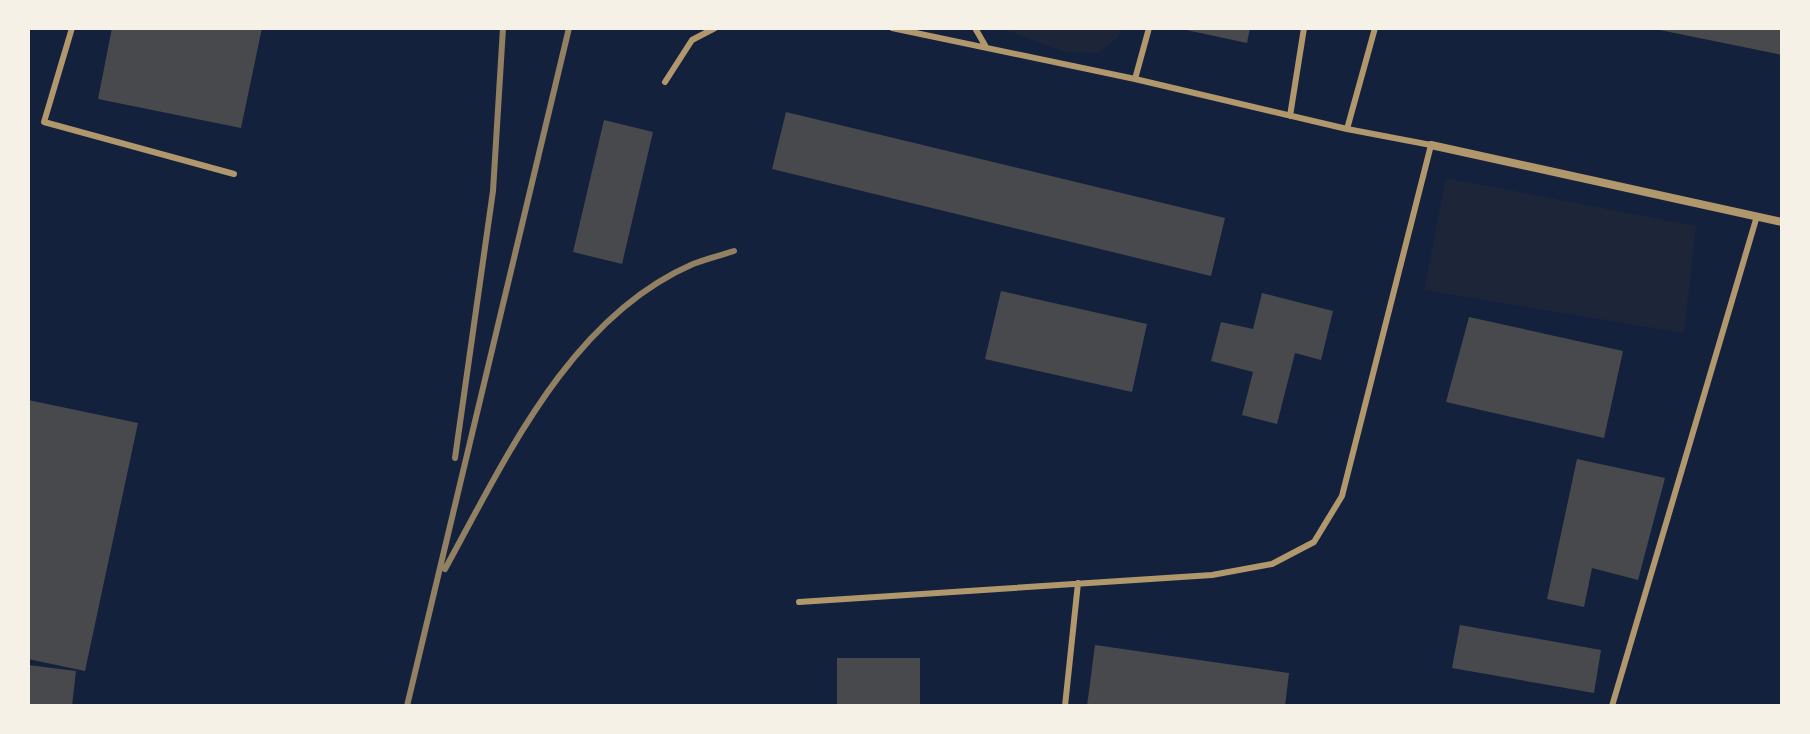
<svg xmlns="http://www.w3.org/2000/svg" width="1810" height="734" font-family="Helvetica,sans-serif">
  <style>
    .green { fill: #1d2539 }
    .building { fill: #48494c }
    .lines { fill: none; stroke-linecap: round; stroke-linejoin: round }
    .service { stroke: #b1986c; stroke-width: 6 }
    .minor { stroke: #b1986c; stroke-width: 8 }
    .rail { stroke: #918062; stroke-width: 6 }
  </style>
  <rect width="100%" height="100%" fill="#14213d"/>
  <!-- green -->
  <path class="green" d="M1001,28H1121L1119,36L1099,53L1064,52Z
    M1446,178L1696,226L1684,333L1424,290Z"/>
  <!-- building -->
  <path class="building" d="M112,28H262L241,128L98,99Z
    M1177,28H1250L1247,43Z
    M1655,28H1782V55L1655,29Z
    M786,112L1225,218L1211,276L772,169Z
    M604,120L653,132L622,264L573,252Z
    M1001,291L1147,324L1132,392L985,359Z
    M1262,293L1333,311L1321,360L1295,353L1277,424L1242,415L1253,372L1211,361L1221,322L1253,329Z
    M1469,317L1623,351L1604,438L1446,402Z
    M28,400L138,423L85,671L28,659Z
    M1577,459L1665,478L1638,580L1592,568L1584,607L1547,599Z
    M1460,625L1601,650L1594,693L1452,668Z
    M1095,645L1289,673L1285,706H1087Z
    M837,658H920V706H837Z
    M28,665L76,671L72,706H28Z"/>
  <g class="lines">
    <!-- service -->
    <path class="service" d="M72,28L44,122L234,174
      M975,28L986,47
      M1135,79L1149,28
      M665,82L692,40L715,28
      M1290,116L1304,28
      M1347,129L1375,28
      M799,602L1212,575L1272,564L1314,542L1342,496L1431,145L1347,129L1135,79L892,28
      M1065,706L1078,583
      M1612,706L1757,216"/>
    <!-- minor -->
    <path class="minor" d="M1431,145L1782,222"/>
    <!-- rail -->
    <path class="rail" d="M455,458L493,191L503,28
      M445,569C506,458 570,317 693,264C706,259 721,255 734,251
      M407,706L569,28"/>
  </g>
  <!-- border -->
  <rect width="1810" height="734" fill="none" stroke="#f6f1e7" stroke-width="60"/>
</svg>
